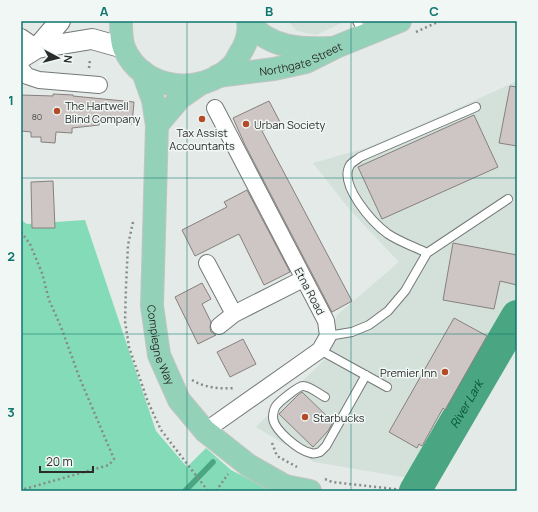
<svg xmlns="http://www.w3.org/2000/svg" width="538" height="512" font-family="Manrope,sans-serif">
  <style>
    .built { fill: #d3e1da }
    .green { fill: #83dcb7 }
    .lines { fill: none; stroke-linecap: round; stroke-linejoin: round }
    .stream { stroke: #4aa582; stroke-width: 5.5 }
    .river { stroke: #4aa582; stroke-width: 32 }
    .building { fill: #cdc6c4; stroke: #87807e }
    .service-casing { stroke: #737976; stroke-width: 10 }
    .minor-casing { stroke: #737976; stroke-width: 18 }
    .tertiary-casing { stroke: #737976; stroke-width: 22 }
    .primary-casing { stroke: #c3c4c4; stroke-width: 24 }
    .path { stroke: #868a88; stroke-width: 2.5; stroke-dasharray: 2 3; stroke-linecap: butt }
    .service { stroke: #fff; stroke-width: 8 }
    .minor { stroke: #fff; stroke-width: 16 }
    .tertiary { stroke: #fff; stroke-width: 20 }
    .primary { stroke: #93d1b9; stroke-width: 22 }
    .grid { fill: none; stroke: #0f766e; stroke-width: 1; stroke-opacity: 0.55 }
    .poi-dot { fill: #b34b28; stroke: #f0f7f4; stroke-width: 1.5 }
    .labels { text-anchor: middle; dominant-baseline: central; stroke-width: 3; stroke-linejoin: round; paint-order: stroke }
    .number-label { font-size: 9px; fill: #535251 }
    .street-label { font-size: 11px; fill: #2a2c2b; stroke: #f0f7f4 }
    .poi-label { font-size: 11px; fill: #2a2c2b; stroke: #f0f7f4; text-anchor: start }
    .water-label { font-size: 12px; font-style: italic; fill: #03523a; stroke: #f0f7f4 }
    .neatline { fill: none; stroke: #0f766e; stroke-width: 1.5 }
    .grid-label { font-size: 13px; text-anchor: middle; font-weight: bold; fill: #0f766e }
  </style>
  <rect width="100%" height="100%" fill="#e3eae7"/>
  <!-- built -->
  <path class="built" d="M288,21H346L316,35L297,31Z
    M517,81V306L509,312L415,479L314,462L256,427L324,360L337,315L399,262L351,211L313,163L366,148L416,127Z"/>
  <!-- green -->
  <path class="green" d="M21,220L27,224L85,220L156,431L187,467L206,448L231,470L272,491H21Z"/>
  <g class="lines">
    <!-- stream -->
    <path class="stream" d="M185,491L213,462"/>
    <!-- river -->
    <path class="river" id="s1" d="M415,491L517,316"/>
  </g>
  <!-- building -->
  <path class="building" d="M510,86L517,87V146L499,143Z
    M53,94L73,95V96L134,102L132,124L100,120L99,125L72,128V133L56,132L55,143L41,142V137H31V132L21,131V95L53,96Z
    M269,101L280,122L262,131L352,301L332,312L245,145L233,118Z
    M474,115L498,167L382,219L358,167Z
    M53,181L55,228H32L31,182Z
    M247,190L290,272L264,285L239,234L195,256L182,230L227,207L224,202Z
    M453,243L517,255V285L500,281L494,309L443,300Z
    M202,283L211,299L202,304L211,322L210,327L211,332L216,335L198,344L175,297Z
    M454,318L487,336L445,410L443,408L422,446L419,444L417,448L389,432Z
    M243,339L256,364L230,377L217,352Z
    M302,392L333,422L328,431L313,447L279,414L298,395Z"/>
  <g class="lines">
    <!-- service casing -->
    <g class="service-casing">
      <path id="service" d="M357,21L364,35
        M427,253C415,247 400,242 388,234C373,223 338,185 350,165C352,162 357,160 360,157L476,107
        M328,336L352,332L369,325L388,311L405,291L427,253L508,199
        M320,350L387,387
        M325,397C319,394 310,386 303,386C298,386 279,402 276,406C274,409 273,415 273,418C274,430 299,451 311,453C313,454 317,453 320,452L326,446L366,375"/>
    </g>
    <!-- minor casing -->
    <g class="minor-casing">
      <path id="minor" d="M21,37L37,48
        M21,69L27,76L39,80L99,85
        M207,263L234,314L303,279
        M219,326L234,314
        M205,431L320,350L328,336L326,321L215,108"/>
    </g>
    <!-- tertiary casing -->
    <g class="tertiary-casing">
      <path id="tertiary" d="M37,48L60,21
        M21,58L37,48L92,39L124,48"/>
    </g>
    <!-- primary casing -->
    <g class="primary-casing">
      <g id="primary">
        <path d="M121,21C121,29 121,40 124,48C142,91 201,97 232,66C235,63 237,59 239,55C246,45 250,34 248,21"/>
        <path d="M249,24C272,48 299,49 330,48"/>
        <path id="s2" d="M143,72L153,100L157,125L152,306L159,355L179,400L205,431L248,465L285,486L310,491"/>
        <path id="s3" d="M218,76L274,69L306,62L336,47L400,21"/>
        <path d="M157,125L180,98L200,84"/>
      </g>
    </g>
    <!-- path -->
    <path class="path" d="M416,32L440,21
      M89,68L90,59
      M133,222L128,245L126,286L125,321L129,347L148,402L161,430L208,491
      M21,232L30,244L42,273L49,300L61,327L80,379L114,459L109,465L21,490
      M192,380C205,388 220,389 235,388
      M272,443L277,456L297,467
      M325,479L332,482L412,491
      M216,491L228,474"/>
    <!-- service -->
    <use href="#service" class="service"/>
    <!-- minor -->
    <use href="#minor" class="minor"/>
    <!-- tertiary -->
    <use href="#tertiary" class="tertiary"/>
    <!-- primary -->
    <use href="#primary" class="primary"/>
  </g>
  <!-- grid -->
  <path class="grid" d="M187,21V491M351,21V491M21,178H517M21,334H517"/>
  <!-- markers -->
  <g class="poi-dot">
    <circle cx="57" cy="111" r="4"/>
    <circle cx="202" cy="119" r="4"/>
    <circle cx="246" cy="124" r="4"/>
    <circle cx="445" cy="372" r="4"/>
    <circle cx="305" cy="417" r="4"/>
  </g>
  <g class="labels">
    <!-- number labels -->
    <g class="number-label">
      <text x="37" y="116">80</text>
    </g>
    <!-- street labels -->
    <g class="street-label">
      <text stroke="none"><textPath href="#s3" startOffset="85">Northgate Street</textPath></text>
      <text transform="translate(310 291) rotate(62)">Etna Road</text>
      <text stroke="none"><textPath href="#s2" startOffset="276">Compiegne Way</textPath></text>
    </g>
    <!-- poi labels -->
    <g class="poi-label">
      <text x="65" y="105">The Hartwell<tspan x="65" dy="13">Blind Company</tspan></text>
      <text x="254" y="124">Urban Society</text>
      <text x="202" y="132" text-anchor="middle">Tax Assist<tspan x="202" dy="13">Accountants</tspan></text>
      <text x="437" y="372" text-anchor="end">Premier Inn</text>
      <text x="313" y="417">Starbucks</text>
    </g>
    <!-- water labels -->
    <g class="water-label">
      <text stroke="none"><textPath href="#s1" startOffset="101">River Lark</textPath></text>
    </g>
  </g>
  <!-- border -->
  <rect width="538" height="512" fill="none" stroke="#f0f7f4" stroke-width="44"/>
  <!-- north arrow -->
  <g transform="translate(58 58) rotate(97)" stroke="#f0f7f4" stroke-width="3" paint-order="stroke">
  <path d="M0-3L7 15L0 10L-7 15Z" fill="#2a2c2b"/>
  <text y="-6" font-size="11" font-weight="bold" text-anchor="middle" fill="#2a2c2b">N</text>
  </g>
  <!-- scale -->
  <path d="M40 466v6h53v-6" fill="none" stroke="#2a2c2b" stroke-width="2"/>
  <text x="46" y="466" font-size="12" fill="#2a2c2b" stroke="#f0f7f4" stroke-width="3" paint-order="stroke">20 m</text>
  <rect x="22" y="22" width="494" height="468" class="neatline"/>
  <g class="grid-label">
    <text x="104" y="16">A</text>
    <text x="269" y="16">B</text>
    <text x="434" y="16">C</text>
    <text x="11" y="105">1</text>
    <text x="11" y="261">2</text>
    <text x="11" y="417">3</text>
  </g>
</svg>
